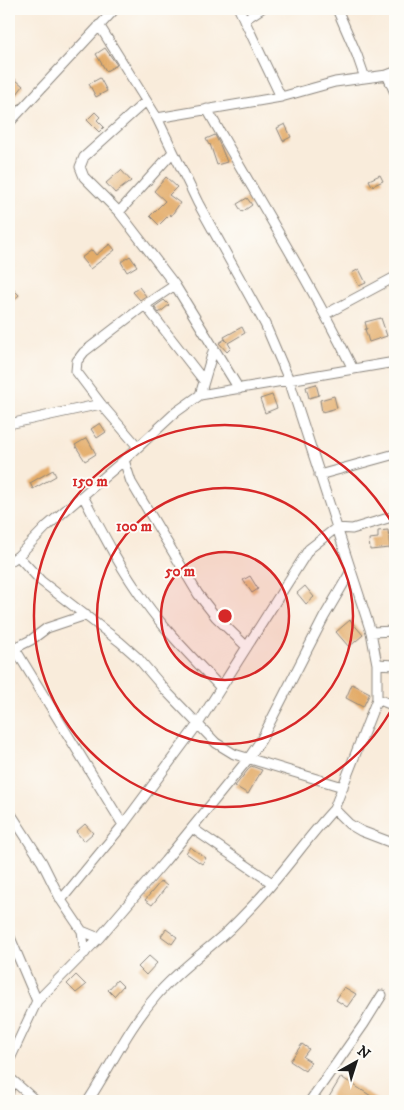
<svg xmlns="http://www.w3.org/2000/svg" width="404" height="1110" font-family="'IM FELL DW Pica',serif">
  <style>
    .building { fill: #e3ac69 }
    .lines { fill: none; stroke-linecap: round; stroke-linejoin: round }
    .street-casing { stroke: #8a847c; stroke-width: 11 }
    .street { stroke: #fff; stroke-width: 9 }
    .ring { fill: none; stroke: #d62828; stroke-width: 2.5 }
    .centre { fill: #d62828; stroke: #fdfcf7; stroke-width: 2.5 }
    .ring-label { font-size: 15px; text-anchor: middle; font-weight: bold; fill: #d62828; stroke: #fdfcf7; stroke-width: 4; stroke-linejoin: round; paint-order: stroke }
  </style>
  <rect width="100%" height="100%" fill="#fdfcf7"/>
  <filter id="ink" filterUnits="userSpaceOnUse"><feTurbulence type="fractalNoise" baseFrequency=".02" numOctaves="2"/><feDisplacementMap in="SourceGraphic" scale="10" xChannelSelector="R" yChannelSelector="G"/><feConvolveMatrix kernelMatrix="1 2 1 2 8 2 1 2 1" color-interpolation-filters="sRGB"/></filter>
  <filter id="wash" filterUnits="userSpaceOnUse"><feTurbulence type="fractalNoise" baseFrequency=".0096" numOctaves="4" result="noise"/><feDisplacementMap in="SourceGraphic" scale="20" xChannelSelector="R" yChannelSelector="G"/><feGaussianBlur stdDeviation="1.12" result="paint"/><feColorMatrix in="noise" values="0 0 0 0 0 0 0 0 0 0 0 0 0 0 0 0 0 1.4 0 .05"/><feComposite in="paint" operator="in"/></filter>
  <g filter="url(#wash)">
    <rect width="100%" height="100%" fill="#f9ecdb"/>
    <g id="blocks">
      <!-- building -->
      <path class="building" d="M105,48L117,65L106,71L96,54Z
        M9,74L23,86L14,98L9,94Z
        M100,78L107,91L96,97L89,84Z
        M95,112L100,117L97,120L104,127L99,132L87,120Z
        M285,124L291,137L283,141L277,128Z
        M215,135L221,147L227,162L217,165L210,144L209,145L206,139Z
        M121,170L131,181L115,193L106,183Z
        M380,175L383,181L372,186L369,180Z
        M166,177L177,187L169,195L180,203L171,216L170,214L159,225L150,216L165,201L154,191Z
        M247,198L252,205L242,212L237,204Z
        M110,244L115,250L90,269L81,258L92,250L96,255Z
        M130,256L137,266L127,272L121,262Z
        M359,269L366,283L359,286L352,273Z
        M9,285L19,295L9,306Z
        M139,287L146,296L140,300L133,292Z
        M164,300L169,305L159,313L154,307Z
        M381,318L387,336L369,342L365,329H367L365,322Z
        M242,327L245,333L228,343L231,348L227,352L219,343L225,339L227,342L224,337Z
        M316,384L319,395L309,398L306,387Z
        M272,395L277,408L265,413L260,399Z
        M334,396L337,408L322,412L320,400Z
        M100,423L106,432L97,438L91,429Z
        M87,438L96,454L85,461L75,445Z
        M53,470L56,476L33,489L30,483Z
        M388,530L390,548L370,550L369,539L378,538V531Z
        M250,576L258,589L252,593L243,580Z
        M305,586L314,597L306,604L297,593Z
        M350,620L363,635L349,647L336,632Z
        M352,684L370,693L363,707L346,698Z
        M251,766L262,770L248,794L235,786Z
        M85,824L93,833L84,841L76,832Z
        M190,847L206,858L202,864L186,853Z
        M161,881L167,886L152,905L145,900Z
        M166,929L177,937L172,944L161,936Z
        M149,956L157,963L146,975L138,967Z
        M76,975L86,985L76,993L67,984Z
        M117,980L123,986L114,996L108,990Z
        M344,987L356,994L347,1007L336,1000Z
        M302,1044L309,1049L303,1057L311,1062L305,1071L290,1061Z
        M341,1077L379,1101H336L329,1097Z"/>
    </g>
  </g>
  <g filter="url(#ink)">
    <use href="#blocks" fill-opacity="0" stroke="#8a847c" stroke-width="1"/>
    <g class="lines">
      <!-- street casing -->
      <g class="street-casing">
        <path id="street" d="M239,9L281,97
          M337,9L357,55L365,78
          M244,20L261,9
          M387,75L395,93
          M207,109C256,196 309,280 353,369
          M157,118L281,97L335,82L387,75L395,72
          M9,123L115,9
          M173,152L119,212L175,285
          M119,212L84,177L80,167L84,157L146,101
          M145,305L204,381
          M326,314L395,277
          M200,395L214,348
          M9,424L101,404
          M138,447L101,404L76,371L77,361L84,352L145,305L175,285L239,389
          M124,460L131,482L198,594L216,617L247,647
          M319,475L395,454
          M83,496C102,532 120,568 145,602C167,633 195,660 221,688
          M18,556L41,581L120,642L137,657L167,692L216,743L234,754L343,787
          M9,562L18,556L47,526L122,462L176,412L200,395L395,362
          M371,632L395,631
          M9,639L123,825
          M15,648L31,640L47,628L86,615
          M377,664L395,665
          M377,699L395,706
          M334,809L349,824L361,831L395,844
          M9,811L42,862L61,900L82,931L99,938
          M192,828L272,883
          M61,900L123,825L198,724L309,549L336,528L352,529L395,516
          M82,931L85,953
          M9,935L37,1001
          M9,1061L37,1001L99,938L165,861L248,759L261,740L324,617L351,571
          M9,1077L36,1101
          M9,1092L10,1061
          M88,1101C111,1066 128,1028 156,996C177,971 205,952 229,930C239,920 249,910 258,900C285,871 307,838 334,809L377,699V664L371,632L289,380L265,324L198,203L157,118L99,25
          M310,1101L364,1024L382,995"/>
      </g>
      <!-- street -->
      <use href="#street" class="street"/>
    </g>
  </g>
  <!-- distance rings -->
  <circle cx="225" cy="616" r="64" fill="#d62828" fill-opacity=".12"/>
  <g class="ring">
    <circle cx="225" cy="616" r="64"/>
    <circle cx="225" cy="616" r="128"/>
    <path d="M395 703A191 191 0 1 1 395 529"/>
  </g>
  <circle cx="225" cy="616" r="8" class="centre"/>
  <g class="ring-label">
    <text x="90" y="486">150 m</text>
    <text x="134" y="531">100 m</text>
    <text x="180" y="576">50 m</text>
  </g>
  <!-- margin -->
  <rect width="404" height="1110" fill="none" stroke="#fdfcf7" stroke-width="30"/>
  <!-- north arrow -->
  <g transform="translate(356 1062) rotate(39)" stroke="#fdfcf7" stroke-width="4" paint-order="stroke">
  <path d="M0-4L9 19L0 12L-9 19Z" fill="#1c1c1c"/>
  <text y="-8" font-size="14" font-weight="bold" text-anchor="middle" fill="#1c1c1c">N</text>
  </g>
</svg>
